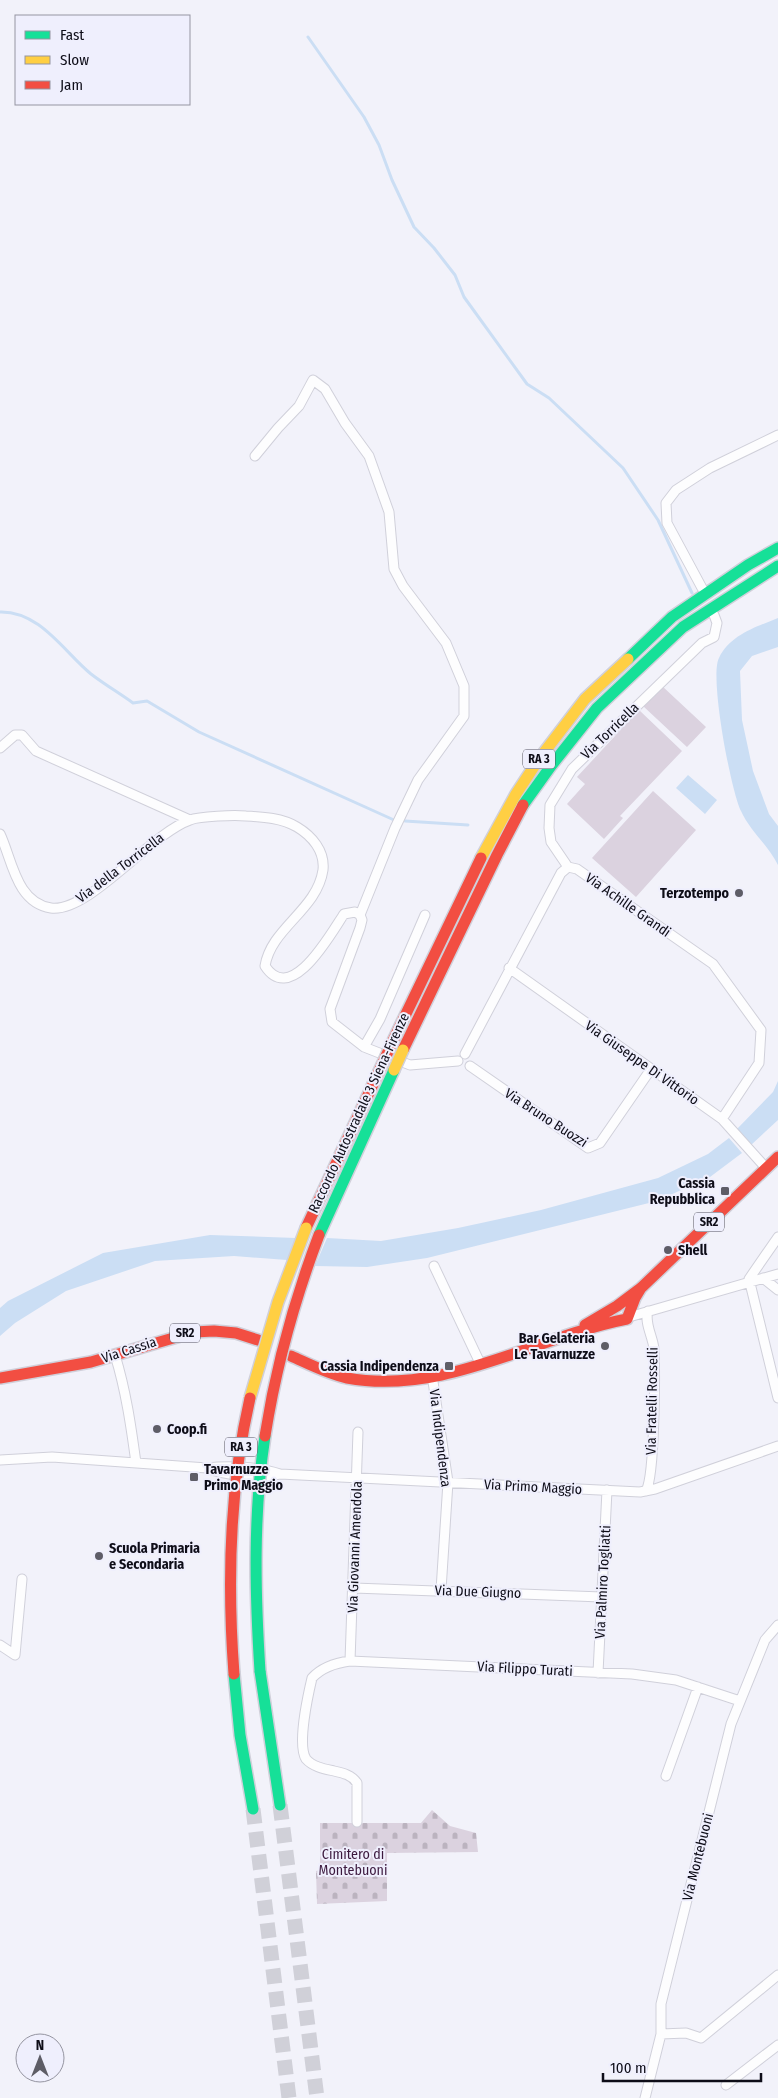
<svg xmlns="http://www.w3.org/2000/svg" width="778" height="2098" font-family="'Fira Sans Condensed',sans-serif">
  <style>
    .cemetery { fill: url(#cemetery-stones) }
    .pitch { fill: #dbd2df }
    .water { fill: #cbdef4 }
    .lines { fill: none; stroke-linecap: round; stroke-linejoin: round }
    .stream { stroke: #cbdef4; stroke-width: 3 }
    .highway-tunnel { stroke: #d0d0d8; stroke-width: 15; stroke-dasharray: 15 8; stroke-linecap: butt }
    .street-casing { stroke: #d0d0da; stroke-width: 11 }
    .fast-casing { stroke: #d0d0da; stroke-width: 14 }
    .slow-casing { stroke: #d0d0da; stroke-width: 14 }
    .jam-casing { stroke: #d0d0da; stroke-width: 14 }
    .street { stroke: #fdfdfe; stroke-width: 9 }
    .fast { stroke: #16e098; stroke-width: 11 }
    .slow { stroke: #ffcf43; stroke-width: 11 }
    .jam { stroke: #f24e42; stroke-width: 11 }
    .fast-bridge-casing { stroke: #d0d0da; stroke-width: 14; stroke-linecap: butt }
    .slow-bridge-casing { stroke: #d0d0da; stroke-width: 14; stroke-linecap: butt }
    .jam-bridge-casing { stroke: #d0d0da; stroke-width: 14; stroke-linecap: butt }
    .fast-bridge { stroke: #16e098; stroke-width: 11 }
    .slow-bridge { stroke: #ffcf43; stroke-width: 11 }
    .jam-bridge { stroke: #f24e42; stroke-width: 11 }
    .poi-dot { fill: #5e5d67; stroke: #efeffd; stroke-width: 2 }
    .labels { text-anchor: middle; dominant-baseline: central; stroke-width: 4; stroke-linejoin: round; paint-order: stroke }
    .shield { fill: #efeffd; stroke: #52515d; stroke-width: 1 }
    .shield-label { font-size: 12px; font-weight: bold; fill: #0e0d18 }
    .street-label { font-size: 14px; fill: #0e0d18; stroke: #efeffd }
    .poi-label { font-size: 14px; font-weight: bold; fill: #0e0d18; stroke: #efeffd; text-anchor: end }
    .park-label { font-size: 14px; fill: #3c193e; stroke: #efeffd }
  </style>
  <defs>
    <pattern id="cemetery-stones" width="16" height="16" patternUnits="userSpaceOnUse" patternTransform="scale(1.25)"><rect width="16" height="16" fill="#dbd2df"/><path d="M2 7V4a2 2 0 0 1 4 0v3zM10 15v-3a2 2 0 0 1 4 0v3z" fill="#bbb3bf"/></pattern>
  </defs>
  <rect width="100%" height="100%" fill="#f2f2fa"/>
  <!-- cemetery -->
  <path class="cemetery" d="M432,1810L450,1826L476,1833L478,1852L387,1853V1901L317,1904L316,1871L320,1870V1823H421Z"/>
  <!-- pitch -->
  <path class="pitch" d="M662,686L706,727L687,747L643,706Z
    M639,710L682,751L620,816L623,818L604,839L567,804L585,784L577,777Z
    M653,791L696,830L636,897L592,858Z"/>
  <!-- water -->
  <path class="water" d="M778,618V647L752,656L740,671L742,720L753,771L769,814L778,826V865C768,845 750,831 741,811C731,791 709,676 719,658C730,635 756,627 778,618Z
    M688,775L717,800L705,814L676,788Z
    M778,1081V1120L751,1145L737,1129L773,1092Z
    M729,1138L742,1153L710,1177L657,1201L427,1258L367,1267L315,1266L327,1238L381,1241L458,1228L541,1210L658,1178L708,1154Z
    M210,1235L296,1238L287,1260L234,1256L155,1261L66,1291L15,1323L0,1336V1308L8,1301L103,1253Z"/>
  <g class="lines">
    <!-- stream -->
    <path class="stream" d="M308,37L364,117L379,145L392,180L414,227L434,248L455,275L464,297L527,384L549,398L623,468L658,520L692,593
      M0,612C40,611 64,652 91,674C104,684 119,693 133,703L147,701L199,732L394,820
      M405,821L468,825"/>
    <!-- highway-tunnel -->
    <path class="highway-tunnel" d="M280,1805L317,2098
      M253,1809L289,2098"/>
    <!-- street casing -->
    <g class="street-casing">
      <path id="street" d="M255,456L278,428L299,406L313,380L325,389L345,423L369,456L389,512L394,569L403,586L446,643L464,686V716L418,780L395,828L360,915
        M702,588L667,523L666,503L676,490L710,468L778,435
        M0,748L15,735H22L36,751L190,820
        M0,834C12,859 16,903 51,908C89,913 150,834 190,820C200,816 235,815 246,816C264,817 282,818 297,827C312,836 325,851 323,870C317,910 271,928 265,966C291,1006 330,935 344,914L355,912L360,915L362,920L360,928L330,1009L332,1022L364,1047L410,1065L458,1061
        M568,867L577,869L713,964L761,1030L759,1063L722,1119
        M568,867L551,842L549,828L550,805L572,769L702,643L714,637L717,623L714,615
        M509,968L722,1119L766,1168
        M364,1047L380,1019L425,915
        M465,1054L561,873L568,867
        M470,1066L588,1148L600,1143L651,1069
        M778,1237L749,1279L778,1398
        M434,1266L481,1365
        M763,1278L778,1290
        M629,1317L778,1274
        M115,1355C126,1391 131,1426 136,1463
        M432,1375L448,1482L441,1590
        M0,1460L52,1457L207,1468C230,1465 259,1467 280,1474L640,1492L655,1489L778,1446
        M207,1468C225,1476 261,1479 280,1474
        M646,1491C655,1475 655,1372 654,1349C653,1337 644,1323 648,1311
        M354,1588L602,1597
        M0,1645L15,1655L22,1579
        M350,1661L358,1432
        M598,1673L607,1490
        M666,1776L698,1687
        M357,1822V1783C352,1775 343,1773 334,1771C325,1769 313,1767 306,1759C297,1745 308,1695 312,1678C322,1667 335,1663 350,1661L632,1674L676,1680L740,1701
        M661,2034L686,2033L701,2038L778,1975
        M726,2085L778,2045
        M645,2098L661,2034V2004L731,1724L765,1640L778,1625"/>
    </g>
    <!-- fast casing -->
    <g class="fast-casing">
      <path id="fast" d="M628,659L672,617L748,565L778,548
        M523,805L551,766L597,708L683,627L778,566
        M319,1235L394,1070
        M260,1671L280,1805
        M234,1674L240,1735L253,1809"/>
    </g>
    <!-- slow casing -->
    <g class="slow-casing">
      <path id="slow" d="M481,858L516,794L539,759L585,699L628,659"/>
    </g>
    <!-- jam casing -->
    <g class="jam-casing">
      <path id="jam" d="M391,1045L481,858
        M403,1050L497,855L523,805
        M306,1228L382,1065
        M585,1325L617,1306L641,1288L778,1157
        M291,1356C309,1364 328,1374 347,1378C445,1396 535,1337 627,1319L635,1298L641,1288
        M0,1378L91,1362L194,1332L214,1331L236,1333L258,1340"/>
    </g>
    <!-- street -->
    <use href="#street" class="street"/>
    <!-- fast -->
    <use href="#fast" class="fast"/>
    <!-- slow -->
    <use href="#slow" class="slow"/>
    <!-- jam -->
    <use href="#jam" class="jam"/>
    <!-- fast-bridge casing -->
    <g class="fast-bridge-casing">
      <path id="fast-bridge" d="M260,1671C255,1593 253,1514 265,1436"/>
    </g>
    <!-- slow-bridge casing -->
    <g class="slow-bridge-casing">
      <path id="slow-bridge" d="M394,1070L403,1050
        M250,1398L278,1302L306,1228"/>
    </g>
    <!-- jam-bridge casing -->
    <g class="jam-bridge-casing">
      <path id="jam-bridge" d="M382,1065L391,1045
        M265,1436C276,1366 294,1301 319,1235
        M234,1674C227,1581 229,1489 250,1398"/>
    </g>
    <!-- fast-bridge -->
    <use href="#fast-bridge" class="fast-bridge"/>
    <!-- slow-bridge -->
    <use href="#slow-bridge" class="slow-bridge"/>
    <!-- jam-bridge -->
    <use href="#jam-bridge" class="jam-bridge"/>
  </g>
  <!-- markers -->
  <g class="poi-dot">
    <circle cx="739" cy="893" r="5"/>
    <rect x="720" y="1186" width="10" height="10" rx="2.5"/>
    <circle cx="668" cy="1250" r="5"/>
    <circle cx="605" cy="1346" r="5"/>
    <rect x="444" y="1361" width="10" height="10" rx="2.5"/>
    <circle cx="157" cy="1429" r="5"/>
    <rect x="189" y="1472" width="10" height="10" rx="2.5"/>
    <circle cx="99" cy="1556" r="5"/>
  </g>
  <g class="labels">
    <!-- shield labels -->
    <g class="shield">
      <rect x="523" y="749.5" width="32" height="19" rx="4"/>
      <rect x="694" y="1212.5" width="30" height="19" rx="4"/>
      <rect x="170" y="1323.5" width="30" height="19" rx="4"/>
      <rect x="225" y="1437.5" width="32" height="19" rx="4"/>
    </g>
    <g class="shield-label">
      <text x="539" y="759">RA 3</text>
      <text x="709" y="1222">SR2</text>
      <text x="185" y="1333">SR2</text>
      <text x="241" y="1447">RA 3</text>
    </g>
    <!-- street labels -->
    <g class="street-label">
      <text transform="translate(610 731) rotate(-44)">Via Torricella</text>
      <text transform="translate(120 868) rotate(-37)">Via della Torricella</text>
      <text transform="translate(628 905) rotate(35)">Via Achille Grandi</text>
      <text transform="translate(642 1063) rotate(35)">Via Giuseppe Di Vittorio</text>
      <text transform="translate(359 1113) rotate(-65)">Raccordo Autostradale 3 Siena-Firenze</text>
      <text transform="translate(546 1118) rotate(33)">Via Bruno Buozzi</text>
      <text transform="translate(129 1350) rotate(-18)">Via Cassia</text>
      <text transform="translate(652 1401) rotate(-89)">Via Fratelli Rosselli</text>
      <text transform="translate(440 1438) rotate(83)">Via Indipendenza</text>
      <text transform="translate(533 1487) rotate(3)">Via Primo Maggio</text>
      <text transform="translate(355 1547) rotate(-88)">Via Giovanni Amendola</text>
      <text transform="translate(603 1582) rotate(-87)">Via Palmiro Togliatti</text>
      <text transform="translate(478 1592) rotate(2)">Via Due Giugno</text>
      <text transform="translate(525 1669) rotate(3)">Via Filippo Turati</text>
      <text transform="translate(698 1857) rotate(-76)">Via Montebuoni</text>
    </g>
    <!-- poi labels -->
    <g class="poi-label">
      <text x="729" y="893">Terzotempo</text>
      <text x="715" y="1183">Cassia<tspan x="715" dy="16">Repubblica</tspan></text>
      <text x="678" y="1250" text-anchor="start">Shell</text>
      <text x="595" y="1338">Bar Gelateria<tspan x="595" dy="16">Le Tavarnuzze</tspan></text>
      <text x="439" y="1366">Cassia Indipendenza</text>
      <text x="167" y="1429" text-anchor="start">Coop.fi</text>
      <text x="204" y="1469" text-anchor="start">Tavarnuzze<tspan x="204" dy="16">Primo Maggio</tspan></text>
      <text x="109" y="1548" text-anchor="start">Scuola Primaria<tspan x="109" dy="16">e Secondaria</tspan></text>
    </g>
    <!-- park labels -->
    <g class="park-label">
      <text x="353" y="1854">Cimitero di<tspan x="353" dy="16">Montebuoni</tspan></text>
    </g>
  </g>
  <!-- legend -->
  <rect x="15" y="15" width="175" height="90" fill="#efeffd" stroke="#9595a1"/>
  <rect x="25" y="31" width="25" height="8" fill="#16e098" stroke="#9595a1"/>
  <text x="60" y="40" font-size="15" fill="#0e0d18">Fast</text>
  <rect x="25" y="56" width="25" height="8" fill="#ffcf43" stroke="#9595a1"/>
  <text x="60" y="65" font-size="15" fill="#0e0d18">Slow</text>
  <rect x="25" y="81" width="25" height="8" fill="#f24e42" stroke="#9595a1"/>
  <text x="60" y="90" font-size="15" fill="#0e0d18">Jam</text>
  <!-- north arrow -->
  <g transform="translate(40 2058)"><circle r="24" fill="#efeffd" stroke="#9595a1"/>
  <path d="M0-4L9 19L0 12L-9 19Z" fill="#5e5d67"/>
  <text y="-8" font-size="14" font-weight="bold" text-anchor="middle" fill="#0e0d18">N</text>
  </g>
  <!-- scale -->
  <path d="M603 2073v8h158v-8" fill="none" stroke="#0e0d18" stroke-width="2.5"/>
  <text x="610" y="2073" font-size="15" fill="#0e0d18" stroke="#efeffd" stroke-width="4" paint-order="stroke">100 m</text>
</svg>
